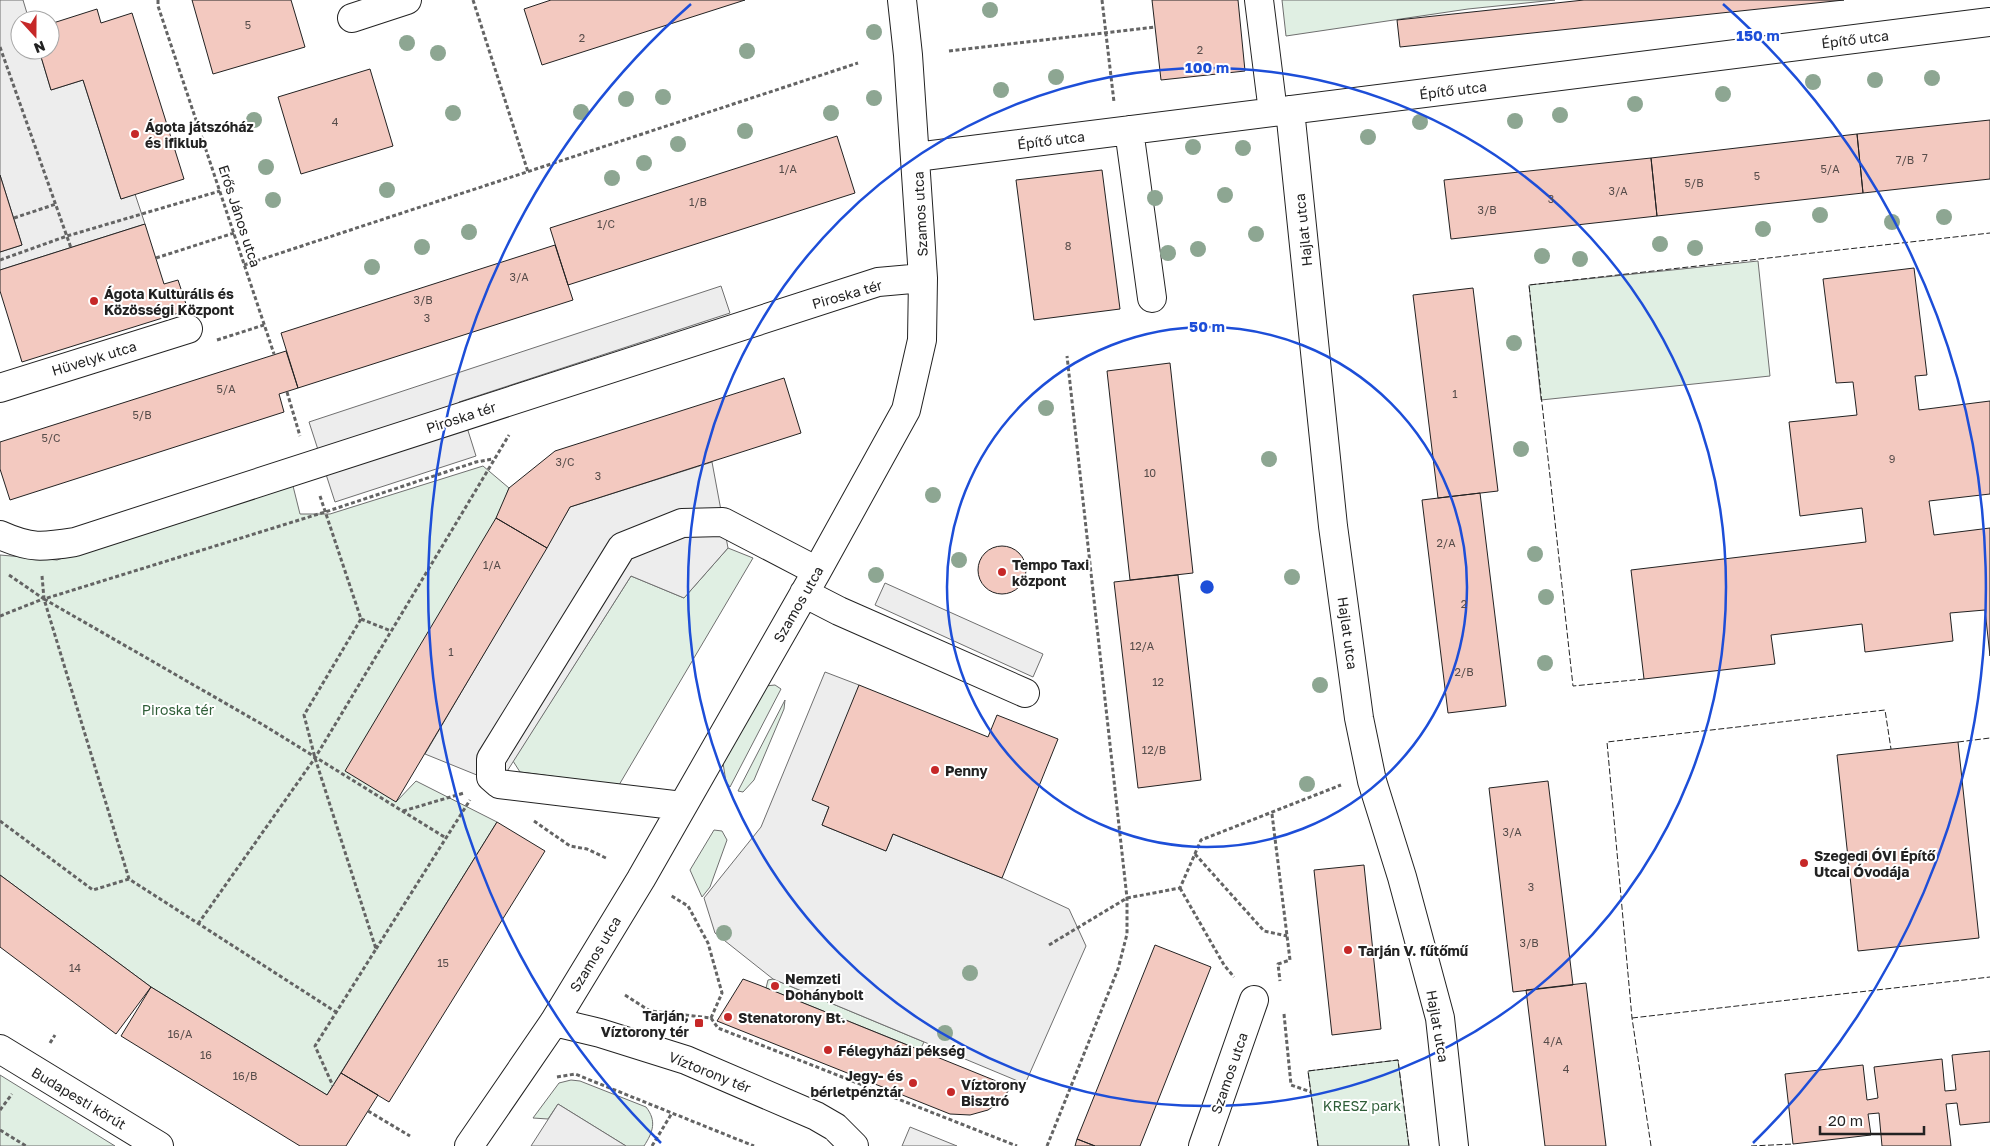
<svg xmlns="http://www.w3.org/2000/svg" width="1990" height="1146" font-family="'Golos Text',sans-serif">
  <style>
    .green { fill: #e0efe3; stroke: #6f6f6f }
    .parking { fill: #ededed; stroke: #6f6f6f }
    .building { fill: #f3c9c0; stroke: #222 }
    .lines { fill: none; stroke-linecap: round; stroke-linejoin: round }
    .minor-casing { stroke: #222; stroke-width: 30 }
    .path { stroke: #646464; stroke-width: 3; stroke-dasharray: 4 2.5; stroke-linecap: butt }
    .minor { stroke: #fff; stroke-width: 28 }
    .fence { stroke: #222; stroke-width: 1; stroke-dasharray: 6 2.5; stroke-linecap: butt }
    .tree { fill: #8da692 }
    .ring { fill: none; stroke: #1d4ed8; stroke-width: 2.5 }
    .poi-dot { fill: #c62828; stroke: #fff; stroke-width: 2 }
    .labels { text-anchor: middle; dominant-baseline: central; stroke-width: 4; stroke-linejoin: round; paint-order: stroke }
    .number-label { font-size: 11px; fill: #564c4a }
    .street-label { font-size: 14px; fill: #222; stroke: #fff }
    .poi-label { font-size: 14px; font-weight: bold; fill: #222; stroke: #fff; text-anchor: start }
    .park-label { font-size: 14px; fill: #2f5e38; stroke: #fff }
    .centre { fill: #1d4ed8; stroke: #fff; stroke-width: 2.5 }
    .ring-label { font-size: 15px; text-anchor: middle; font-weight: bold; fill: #1d4ed8; stroke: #fff; stroke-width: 4; stroke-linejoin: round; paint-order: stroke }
  </style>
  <rect width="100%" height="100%" fill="#fff"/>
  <!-- green -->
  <path class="green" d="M1282,0H1555L1468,9L1286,36Z
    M1758,261L1770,376L1541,400L1529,285Z
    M483,466L509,488L396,802L416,781L497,822L327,1095L151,987L0,875V555L57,560L292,482L300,514H330Z
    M728,548L753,558L619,785L520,772L513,761L631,576L684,598Z
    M775,685L781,689L730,787L726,782L723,763L765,686Z
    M785,700L784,709L754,780L743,792L738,791Z
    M714,830L722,831L727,840L710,887L702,897L690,870Z
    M773,979L924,1042L920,1050L766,988L768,980Z
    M1398,1060L1409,1146H1318L1308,1071Z
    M0,1075L115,1146H0Z
    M571,1080L580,1081L646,1107C657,1121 653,1132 644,1146H626L558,1104L548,1119L533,1118L559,1083Z"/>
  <!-- parking -->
  <path class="parking" d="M0,0H23L29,20H20V50H39L51,90L83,80L121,199L135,194L145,224L0,270V252L22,245L0,175Z
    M721,286L730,313L459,402L476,456L335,502L309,422Z
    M712,462L728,548L684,598L631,576L499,784L425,754L570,507Z
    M885,583L1043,654L1033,677L875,605Z
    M825,672L859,685L829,807L822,825L886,851L893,834L1002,878L1069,909L1086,946L1025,1084L773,979L715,933L704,898L761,827Z
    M558,1104L626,1146H531Z
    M910,1127L957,1146H902Z"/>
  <!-- building -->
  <path class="building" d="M192,0H291L305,47L213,74Z
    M551,0H745L542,65L524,9Z
    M1152,0H1238L1245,71L1161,80Z
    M1584,0H1844L1400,47L1397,20Z
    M97,9L101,23L132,13L184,179L121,199L83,80L51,90L39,50H50V24Z
    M370,69L393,146L301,174L278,97Z
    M1990,120V179L1863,193L1857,134Z
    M1857,134L1863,193L1657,216L1651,158Z
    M837,136L855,193L568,285L550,228Z
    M1651,158L1657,216L1451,239L1444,180Z
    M1102,170L1120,309L1034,320L1016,180Z
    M0,175L22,245L0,252Z
    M145,224L164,284L178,280L188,310L22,362L0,291V270Z
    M555,245L573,300L298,388L281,333Z
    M1914,268L1927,375L1915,376L1919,410L1990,401V494L1929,501L1934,535L1990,528V656L1985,610L1950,613L1953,641L1865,652L1862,624L1771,635L1775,664L1644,679L1631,570L1866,542L1862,508L1800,516L1789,422L1857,415L1853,382L1836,383L1823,279Z
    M1473,288L1498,491L1438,498L1413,295Z
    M286,351L298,388L279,394L284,412L10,500L0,469V442Z
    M1170,363L1193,573L1130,580L1107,371Z
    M784,378L801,433L570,507L547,548L496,518L509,488L555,451Z
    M1480,493L1506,706L1448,713L1422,500Z
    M496,518L547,548L396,802L345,771Z
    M978 570a24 24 0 1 1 48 0a24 24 0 1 1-48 0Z
    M1178,575L1201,780L1138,788L1114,582Z
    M859,685L988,737L997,715L1058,739L1002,878L893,834L886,851L822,825L829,807L812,800Z
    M1958,742L1979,938L1858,951L1837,755Z
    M1548,781L1573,985L1513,992L1489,788Z
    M497,822L545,851L389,1102L341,1073Z
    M1364,865L1381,1029L1332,1035L1314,870Z
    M0,875L151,987L116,1034L0,947Z
    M1155,945L1211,967L1140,1146H1095L1077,1139Z
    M743,979L759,985L1011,1087L1001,1101L988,1110L970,1115L950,1114L717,1021Z
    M1586,983L1606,1146H1545L1526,990Z
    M151,987L327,1095L341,1073L378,1095L346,1146H300L121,1036Z
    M1990,1051V1122L1960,1125L1957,1103L1946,1104L1951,1146H1882L1879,1113L1868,1114L1871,1135L1793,1144L1785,1074L1863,1065L1867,1100L1878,1098L1874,1067L1942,1059L1945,1091L1956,1090L1952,1055Z
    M1077,1139L1095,1146H1075Z"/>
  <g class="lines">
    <!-- minor casing -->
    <g class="minor-casing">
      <path id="minor" d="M1259,0L1273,112
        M352,18L407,0
        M1290,110L1333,526L1359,718L1372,781L1402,877L1440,1018L1454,1146
        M1129,130L1152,298
        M916,157L1990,22
        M0,388L188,329
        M0,535C31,549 43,547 75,542L878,282L923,278
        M804,593L839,611L1025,693
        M682,806L499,784L491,777V759L622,547L682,523L723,522L817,571
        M554,1022L600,1033L686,1060L816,1116L835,1127L854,1146
        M0,1049L159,1146
        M469,1146L554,1022L641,879L817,571L906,410L922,340L923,278L908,55L902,0
        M1203,1146L1254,1000"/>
    </g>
    <!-- path -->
    <path class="path" d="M158,0V6L274,354
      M473,0L528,172
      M1102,0L1114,102
      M0,47L71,248
      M949,51L1155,27
      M14,218L56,204
      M156,258L234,233
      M0,260L67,236L220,191
      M244,265L858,63
      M217,340L264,325
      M287,392L300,436
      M320,496L361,619L304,715L315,758L376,949L315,1046L333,1086
      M9,575L44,599L325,512L476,462L493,459
      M42,576L44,599L129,879L336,1012
      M44,599L265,726L446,838
      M0,616L43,599
      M361,619L391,631
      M403,811L464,793
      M1272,814L1290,960L1278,964L1280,981
      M0,821L93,890L129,879
      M534,821L570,846L587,849L608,859
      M1195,854L1264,931L1287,936
      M1180,888L1224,965L1234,977
      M198,924L315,758L509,435
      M1049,945L1127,898L1180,888L1201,840L1341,785
      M376,949L470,800
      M625,995L650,1011L711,1018L722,993L708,943L688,906L670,895
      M1284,1014L1291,1085L1311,1092
      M711,1018L718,1028L1017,1146
      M50,1043L55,1035
      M557,1077L575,1074L754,1146
      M0,1110L12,1094
      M368,1111L410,1136
      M0,1130L26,1146
      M652,1146L672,1113
      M1047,1146L1118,969L1127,934V898L1067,356"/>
    <!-- minor -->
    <use href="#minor" class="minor"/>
    <!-- fence -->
    <path class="fence" d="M1644,679L1573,686L1529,285L1990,233
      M1958,742L1990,738
      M1632,1018L1990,977
      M1318,1146L1308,1071L1398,1060L1409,1146
      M1651,1146L1632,1018L1607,742L1885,710L1891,749
      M1751,1146L1793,1144"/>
  </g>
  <!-- trees -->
  <g class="tree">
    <circle cx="990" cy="10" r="8"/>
    <circle cx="874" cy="32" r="8"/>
    <circle cx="407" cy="43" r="8"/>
    <circle cx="747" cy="51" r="8"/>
    <circle cx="438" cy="53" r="8"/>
    <circle cx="1056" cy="77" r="8"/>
    <circle cx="1932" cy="78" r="8"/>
    <circle cx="1875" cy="80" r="8"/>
    <circle cx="1813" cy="82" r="8"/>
    <circle cx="1001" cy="90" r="8"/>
    <circle cx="1723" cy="94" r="8"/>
    <circle cx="663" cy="97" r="8"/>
    <circle cx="874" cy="98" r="8"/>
    <circle cx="626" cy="99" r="8"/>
    <circle cx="1635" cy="104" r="8"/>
    <circle cx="581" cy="112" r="8"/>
    <circle cx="453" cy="113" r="8"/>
    <circle cx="831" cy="113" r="8"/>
    <circle cx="1560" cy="115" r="8"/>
    <circle cx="254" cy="120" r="8"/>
    <circle cx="1515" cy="121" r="8"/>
    <circle cx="1420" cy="122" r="8"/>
    <circle cx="745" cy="131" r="8"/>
    <circle cx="1368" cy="137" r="8"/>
    <circle cx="678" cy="144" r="8"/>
    <circle cx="1193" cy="147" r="8"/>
    <circle cx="1243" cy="148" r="8"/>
    <circle cx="644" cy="163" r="8"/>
    <circle cx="266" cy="167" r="8"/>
    <circle cx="612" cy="178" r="8"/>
    <circle cx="387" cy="190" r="8"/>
    <circle cx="1225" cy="195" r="8"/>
    <circle cx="1155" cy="198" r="8"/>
    <circle cx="273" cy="200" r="8"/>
    <circle cx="1820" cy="215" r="8"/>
    <circle cx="1944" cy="217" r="8"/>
    <circle cx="1892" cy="222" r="8"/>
    <circle cx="1763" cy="229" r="8"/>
    <circle cx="469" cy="232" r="8"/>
    <circle cx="1256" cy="234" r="8"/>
    <circle cx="1660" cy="244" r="8"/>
    <circle cx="422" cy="247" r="8"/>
    <circle cx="1695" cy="248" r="8"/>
    <circle cx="1198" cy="249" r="8"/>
    <circle cx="1168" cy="253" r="8"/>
    <circle cx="1542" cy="256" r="8"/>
    <circle cx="1580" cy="259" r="8"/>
    <circle cx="372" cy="267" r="8"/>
    <circle cx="1514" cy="343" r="8"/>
    <circle cx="1046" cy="408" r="8"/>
    <circle cx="1521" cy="449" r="8"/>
    <circle cx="1269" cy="459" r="8"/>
    <circle cx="933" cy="495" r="8"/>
    <circle cx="1535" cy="554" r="8"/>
    <circle cx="959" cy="560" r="8"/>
    <circle cx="876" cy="575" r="8"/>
    <circle cx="1292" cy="577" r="8"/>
    <circle cx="1546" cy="597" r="8"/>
    <circle cx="1545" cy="663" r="8"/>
    <circle cx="1320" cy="685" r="8"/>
    <circle cx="1307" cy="784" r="8"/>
    <circle cx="724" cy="933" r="8"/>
    <circle cx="970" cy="973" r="8"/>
    <circle cx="945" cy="1033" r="8"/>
  </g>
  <!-- distance rings -->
  <g class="ring">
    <circle cx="1207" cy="587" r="260"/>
    <circle cx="1207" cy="587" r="519"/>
    <path d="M661 1143A779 779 0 0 1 691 4M1723 4A779 779 0 0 1 1753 1143"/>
  </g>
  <!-- markers -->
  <g class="poi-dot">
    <circle cx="135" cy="134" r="5"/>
    <circle cx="94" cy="301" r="5"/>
    <circle cx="1002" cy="572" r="5"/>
    <circle cx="935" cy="770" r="5"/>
    <circle cx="1804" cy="863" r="5"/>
    <circle cx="1348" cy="950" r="5"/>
    <circle cx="775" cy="986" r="5"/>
    <circle cx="728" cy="1017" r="5"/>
    <rect x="694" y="1018" width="10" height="10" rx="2.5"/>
    <circle cx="828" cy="1050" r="5"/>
    <circle cx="913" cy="1083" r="5"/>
    <circle cx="951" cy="1092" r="5"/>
  </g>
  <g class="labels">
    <!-- number labels -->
    <g class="number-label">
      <text x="248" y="24">5</text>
      <text x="582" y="37">2</text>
      <text x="1200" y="49">2</text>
      <text x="335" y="121">4</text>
      <text x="1925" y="157">7</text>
      <text x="1905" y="159">7/B</text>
      <text x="788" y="168">1/A</text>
      <text x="1830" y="168">5/A</text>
      <text x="1757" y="175">5</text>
      <text x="1694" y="182">5/B</text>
      <text x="1618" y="190">3/A</text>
      <text x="1551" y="198">3</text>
      <text x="698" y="201">1/B</text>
      <text x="1487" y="209">3/B</text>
      <text x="606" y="223">1/C</text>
      <text x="1068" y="245">8</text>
      <text x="519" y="276">3/A</text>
      <text x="423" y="299">3/B</text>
      <text x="427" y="317">3</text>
      <text x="226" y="388">5/A</text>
      <text x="1455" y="393">1</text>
      <text x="142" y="414">5/B</text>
      <text x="51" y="437">5/C</text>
      <text x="1892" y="458">9</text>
      <text x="565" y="461">3/C</text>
      <text x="1150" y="472">10</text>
      <text x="598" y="475">3</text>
      <text x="1446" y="542">2/A</text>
      <text x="492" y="564">1/A</text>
      <text x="1464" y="603">2</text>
      <text x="1142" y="645">12/A</text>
      <text x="451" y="651">1</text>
      <text x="1464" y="671">2/B</text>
      <text x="1158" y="681">12</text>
      <text x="1154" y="749">12/B</text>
      <text x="1512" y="831">3/A</text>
      <text x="1531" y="886">3</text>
      <text x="1529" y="942">3/B</text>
      <text x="443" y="962">15</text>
      <text x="75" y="967">14</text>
      <text x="180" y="1033">16/A</text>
      <text x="1553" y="1040">4/A</text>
      <text x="206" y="1054">16</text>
      <text x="1566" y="1068">4</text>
      <text x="245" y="1075">16/B</text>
    </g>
    <!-- street labels -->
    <g class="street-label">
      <text transform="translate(1855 39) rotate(-7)">Építő utca</text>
      <text transform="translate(1453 90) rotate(-7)">Építő utca</text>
      <text transform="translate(1051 140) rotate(-7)">Építő utca</text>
      <text transform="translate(920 214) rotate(-93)">Szamos utca</text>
      <text transform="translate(240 216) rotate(72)">Erős János utca</text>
      <text transform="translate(1303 230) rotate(-96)">Hajlat utca</text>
      <text transform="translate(847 294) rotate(-16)">Piroska tér</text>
      <text transform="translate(94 358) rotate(-17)">Hüvelyk utca</text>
      <text transform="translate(461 417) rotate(-18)">Piroska tér</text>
      <text transform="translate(798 604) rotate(-60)">Szamos utca</text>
      <text transform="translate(1348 633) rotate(82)">Hajlat utca</text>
      <text transform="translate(595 954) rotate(-59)">Szamos utca</text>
      <text transform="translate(1438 1026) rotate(80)">Hajlat utca</text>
      <text transform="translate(710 1072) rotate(22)">Víztorony tér</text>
      <text transform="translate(1229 1073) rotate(-71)">Szamos utca</text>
      <text transform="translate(79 1098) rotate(31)">Budapesti körút</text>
    </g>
    <!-- poi labels -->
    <g class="poi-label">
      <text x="145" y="126">Ágota játszóház<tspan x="145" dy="16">és ifiklub</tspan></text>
      <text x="104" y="293">Ágota Kulturális és<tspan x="104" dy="16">Közösségi Központ</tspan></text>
      <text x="1012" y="564">Tempo Taxi<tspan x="1012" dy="16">központ</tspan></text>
      <text x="945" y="770">Penny</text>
      <text x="1814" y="855">Szegedi ÓVI Építő<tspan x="1814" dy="16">Utcai Óvodája</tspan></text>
      <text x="1358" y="950">Tarján V. fűtőmű</text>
      <text x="785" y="978">Nemzeti<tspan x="785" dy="16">Dohánybolt</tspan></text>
      <text x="689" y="1015" text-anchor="end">Tarján,<tspan x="689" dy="16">Víztorony tér</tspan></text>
      <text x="738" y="1017">Stenatorony Bt.</text>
      <text x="838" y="1050">Félegyházi pékség</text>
      <text x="903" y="1075" text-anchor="end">Jegy- és<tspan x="903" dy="16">bérletpénztár</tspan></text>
      <text x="961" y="1084">Víztorony<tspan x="961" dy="16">Bisztró</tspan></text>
    </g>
    <!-- park labels -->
    <g class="park-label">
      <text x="178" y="709">Piroska tér</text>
      <text x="1362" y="1105">KRESZ park</text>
    </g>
  </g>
  <circle cx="1207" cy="587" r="8" class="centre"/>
  <g class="ring-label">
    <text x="1758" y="41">150 m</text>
    <text x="1207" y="73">100 m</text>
    <text x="1207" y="332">50 m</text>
  </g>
  <!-- north arrow -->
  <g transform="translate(35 35) rotate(159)"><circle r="24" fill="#ffffff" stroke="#a7a7a7"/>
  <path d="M0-4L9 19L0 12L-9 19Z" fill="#c62828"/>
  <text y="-8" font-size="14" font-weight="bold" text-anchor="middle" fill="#222222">N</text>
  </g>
  <!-- scale -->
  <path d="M1820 1126v8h104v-8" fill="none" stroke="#222222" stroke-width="2.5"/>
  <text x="1828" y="1126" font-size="15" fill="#222222" stroke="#ffffff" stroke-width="4" paint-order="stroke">20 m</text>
</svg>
